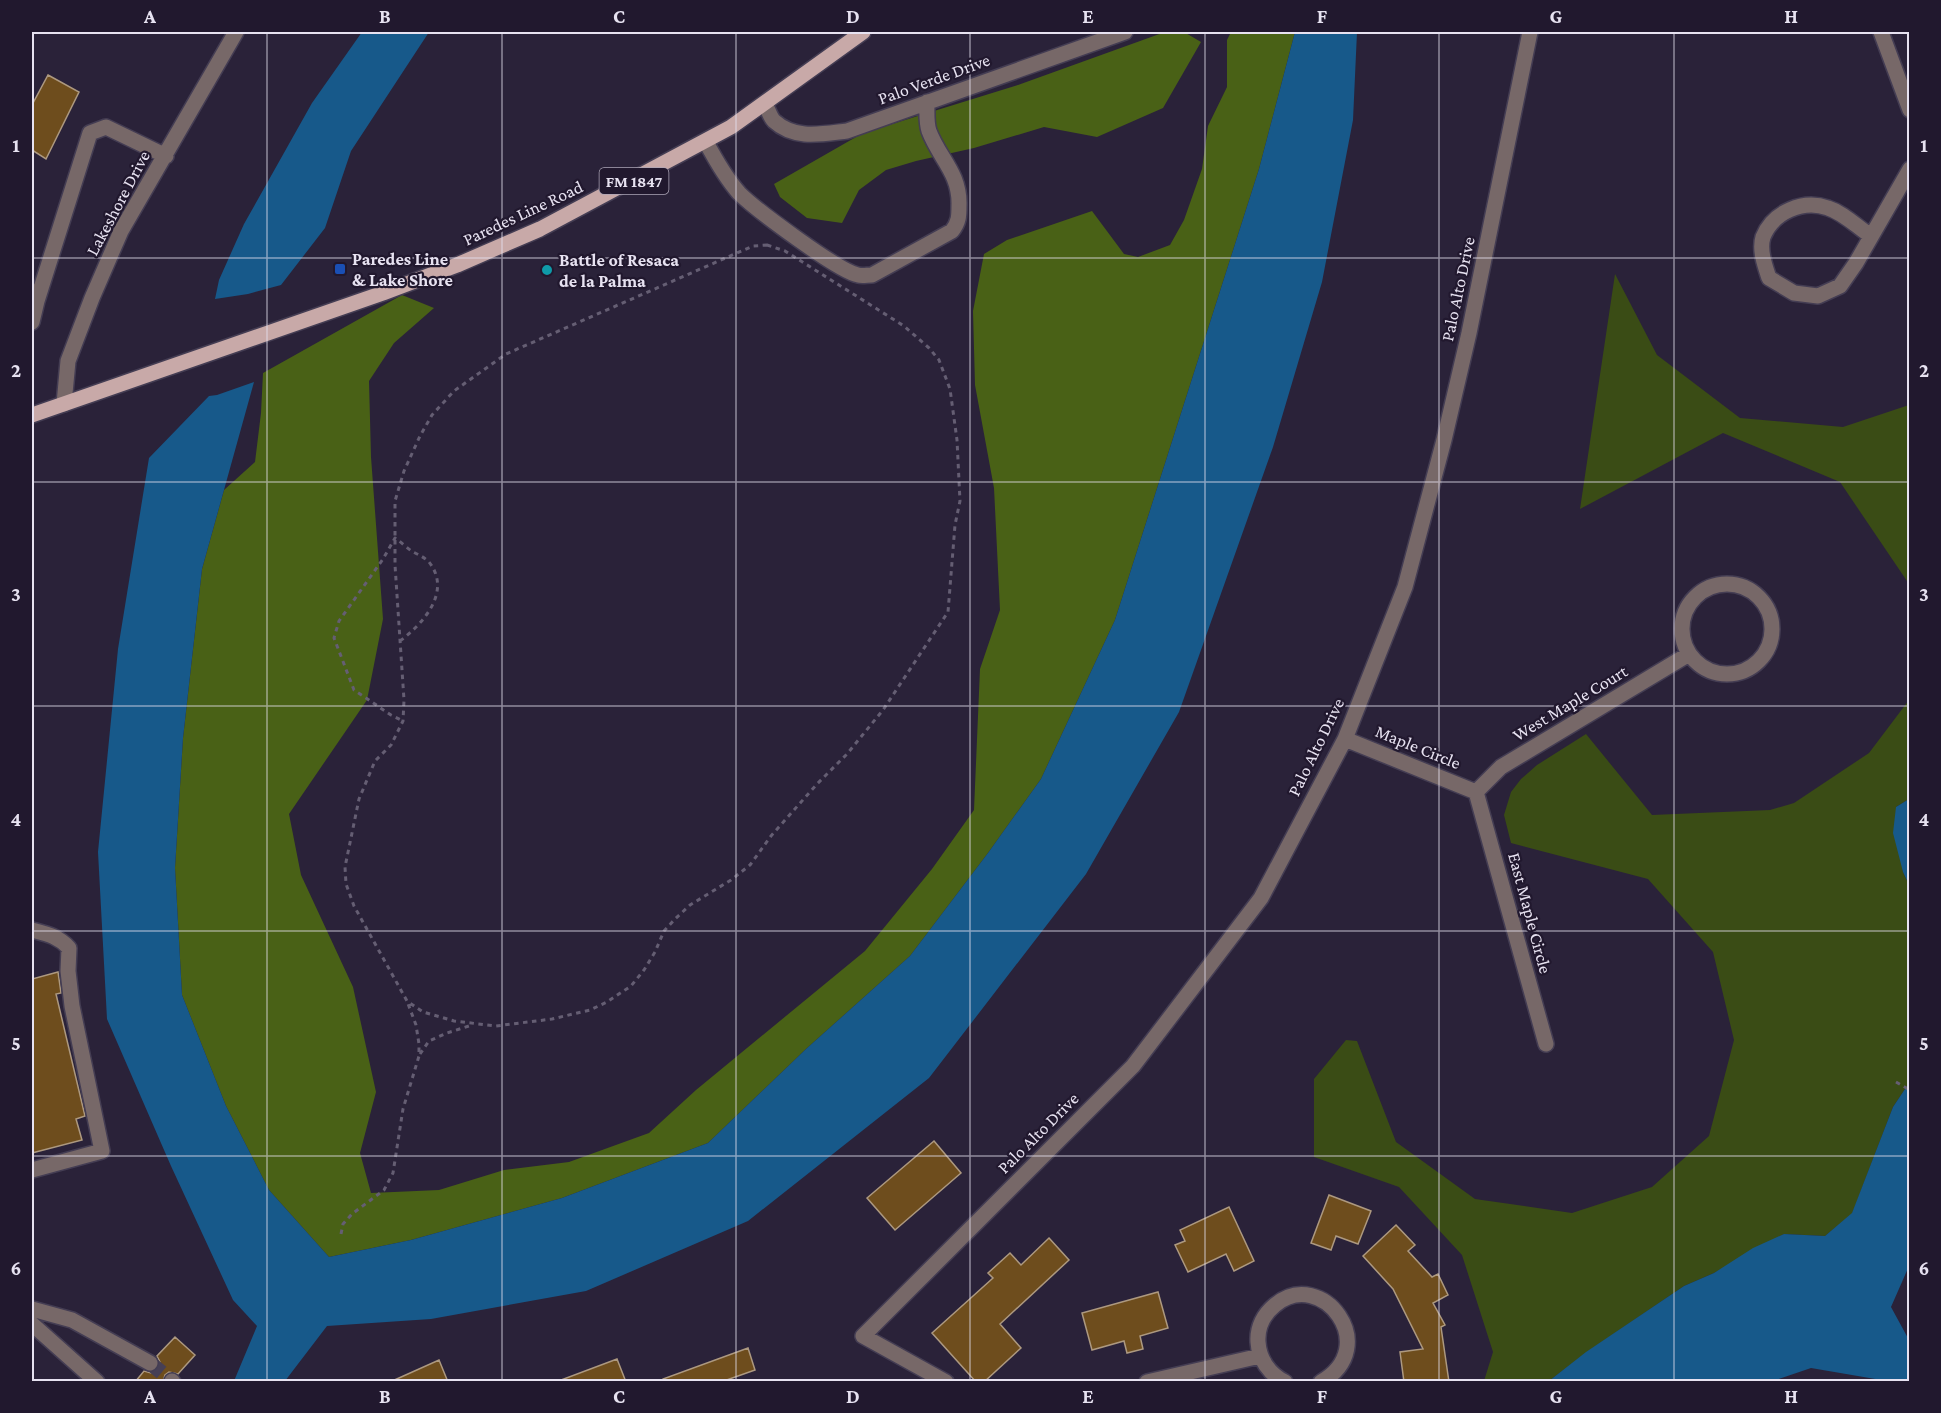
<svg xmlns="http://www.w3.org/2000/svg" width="1941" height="1413" font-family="'Crimson Pro',serif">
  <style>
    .green { fill: #3a4c15 }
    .forest { fill: #496116 }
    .water { fill: #17598a }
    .building { fill: #6e4d1d; stroke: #ad9980; stroke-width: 1.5 }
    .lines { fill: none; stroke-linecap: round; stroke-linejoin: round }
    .minor-tunnel { stroke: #463f55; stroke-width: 15; stroke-dasharray: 15 8; stroke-linecap: butt }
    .minor-casing { stroke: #443d53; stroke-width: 18 }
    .major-casing { stroke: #443d53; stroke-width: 18 }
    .path { stroke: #655e73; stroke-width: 3; stroke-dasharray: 4.5 4.5; stroke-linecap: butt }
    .minor { stroke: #776868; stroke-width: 15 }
    .major { stroke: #c8a9a8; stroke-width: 15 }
    .grid { fill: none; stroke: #e7e2f1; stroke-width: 1.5; stroke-opacity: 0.55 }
    .transit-dot { fill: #1a4fb4; stroke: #21182e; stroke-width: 2 }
    .culture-dot { fill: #0f9aa8; stroke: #21182e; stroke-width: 2 }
    .labels { text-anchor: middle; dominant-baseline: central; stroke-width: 4.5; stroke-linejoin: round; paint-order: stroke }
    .shield { fill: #21182e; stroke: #aca5b6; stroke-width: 1.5 }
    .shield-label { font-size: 16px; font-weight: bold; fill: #e7e2f1 }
    .street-label { font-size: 18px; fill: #e7e2f1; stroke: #21182e }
    .poi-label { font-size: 18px; font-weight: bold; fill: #e7e2f1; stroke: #21182e; text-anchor: start }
    .neatline { fill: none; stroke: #e7e2f1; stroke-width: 2 }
    .grid-label { font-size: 20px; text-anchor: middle; font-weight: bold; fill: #e7e2f1 }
  </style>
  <rect width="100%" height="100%" fill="#2a2239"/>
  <!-- green -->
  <path class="green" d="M1615,274L1657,355L1740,418L1843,427L1909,405V584L1840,482L1723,433L1580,509Z
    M1909,700V799L1896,807L1903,872L1909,885V1083L1893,1107L1852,1214L1825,1236L1784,1234L1714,1273L1684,1286L1587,1352L1549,1381H1484L1493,1352L1462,1255L1399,1187L1314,1157V1079L1346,1040L1357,1041L1396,1142L1475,1199L1572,1213L1652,1187L1709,1136L1734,1040L1713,952L1648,879L1511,843L1504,815L1511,792L1521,779L1537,765L1586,734L1652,815L1770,810L1794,803L1869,753Z"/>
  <!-- forest -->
  <path class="forest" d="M1165,32H1184L1201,42L1163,108L1097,137L1044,127L974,148L916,161L886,170L859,190L842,223L807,218L780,197L774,184L863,133L1018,85Z
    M1231,32H1295L1259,169L1115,620L1041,779L988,853L910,956L806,1049L708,1143L562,1198L411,1240L329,1257L269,1190L226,1106L182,995L175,868L183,738L202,569L224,490L255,462L261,413L263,373L402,295L434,308L394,343L369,381L371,457L383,619L367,700L289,814L301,875L353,987L376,1092L360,1153L371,1193L439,1190L504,1170L569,1162L649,1133L696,1090L865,951L932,869L974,810L980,669L1000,610L994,488L975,385L973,311L984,254L1007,240L1092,211L1124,254L1138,257L1170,245L1184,220L1202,169L1208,126L1227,87V40Z"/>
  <!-- water -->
  <path class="water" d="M362,32H429L351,151L325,228L281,285L248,294L215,299L219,280L244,224L312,103Z
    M1295,32H1357L1353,120L1322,282L1273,447L1179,712L1086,874L929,1078L748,1221L586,1291L431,1319L327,1326L285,1381H234L257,1326L233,1300L171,1166L107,1019L98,852L118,649L149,458L209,396L217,395L254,382L202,569L183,738L175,868L182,995L226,1106L269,1190L329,1257L411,1240L562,1198L708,1143L806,1049L910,956L988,853L1041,779L1115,620L1259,169Z
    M1909,799V885L1903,872L1893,833L1896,807Z
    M1909,1083V1266L1891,1307L1909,1340V1381H1887L1811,1368L1773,1381H1549L1586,1352L1684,1286L1714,1273L1753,1248L1784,1234L1825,1236L1852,1213L1893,1107Z"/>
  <!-- building -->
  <path class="building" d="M48,75L79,92L46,159L32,150V105Z
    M58,972L61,993L56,994L85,1116L76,1119L82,1140L32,1153V979Z
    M934,1141L961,1173L895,1230L867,1198Z
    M1329,1195L1371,1211L1358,1244L1336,1236L1331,1250L1311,1243Z
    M1229,1207L1254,1261L1234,1271L1226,1254L1188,1272L1175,1245L1185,1241L1180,1230Z
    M1396,1225L1415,1245L1408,1251L1432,1277L1438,1274L1448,1295L1433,1303L1445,1325L1441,1327L1449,1382H1404L1400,1352L1423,1349L1393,1289L1363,1256Z
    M1049,1238L1069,1260L1000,1324L1021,1348L984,1382H976L932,1333L993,1278L988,1273L1010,1253L1021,1265Z
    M1158,1292L1168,1328L1140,1336L1143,1349L1127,1353L1124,1341L1092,1350L1082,1313Z
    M175,1337L195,1355L178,1374L169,1372L165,1375L163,1382H135L144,1371L151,1373L158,1368L160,1362L157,1356Z
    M748,1348L755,1370L721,1382H663V1379Z
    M617,1359L626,1382H561V1380Z
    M439,1360L448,1382H390Z"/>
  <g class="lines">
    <!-- minor-tunnel -->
    <path class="minor-tunnel" d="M150,1363L172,1381"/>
    <!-- minor casing -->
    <g class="minor-casing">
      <path id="minor" d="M1881,32L1910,110
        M765,104C768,109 770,117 774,121C795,140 821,134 847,131L1125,32
        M706,142C715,159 726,178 739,193C755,209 838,271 858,275C862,276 867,275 872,275L952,231C959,222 959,216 959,205C960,173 939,158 929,131C926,122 927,111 927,102
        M1871,236C1857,227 1844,213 1828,208C1803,199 1773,212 1763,237C1759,250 1765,266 1769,278L1794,293L1818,296L1840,286L1856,263L1910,169
        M37,301L90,133L106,127L166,156
        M32,322L37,301L34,292
        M64,404L68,361L92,298L121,231L236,32
        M1682 629a45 45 0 1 1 90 0a45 45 0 1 1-90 0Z
        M1345,739L1476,792
        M1476,792L1546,1044
        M1476,792L1501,767L1689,654
        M32,930C47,934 58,936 69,948L68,971L72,1006L102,1151L32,1170
        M32,1309L72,1320L150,1363
        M32,1324L97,1382
        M172,1381L173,1382
        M946,1382L863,1336L1133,1066L1261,898L1345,739L1405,587L1444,440L1469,333L1530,32
        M1147,1382L1260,1356
        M1285,1382C1269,1374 1259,1359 1258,1342C1257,1327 1264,1314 1275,1305C1322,1266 1383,1347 1321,1382"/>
    </g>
    <!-- major casing -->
    <g class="major-casing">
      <path id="major" d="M32,415L383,293L457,265L540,229L731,127L863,32"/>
    </g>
    <!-- path -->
    <path class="path" d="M767,245L785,251L904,326L929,348L939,360L950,389L957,440L960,501L955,525L948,612L883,710L847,754L817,784L771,836L750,865L731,880L690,905L675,919L664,931L655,952L644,970L631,986L607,1002L590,1010L552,1019L496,1026L454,1021L423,1012L407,1001L354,906L346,884L345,867L359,799L375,761L391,745L403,721L404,700L395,565V501L404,471L420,436L432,415L454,391L506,354L753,246Z
      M400,641C424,623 452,591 429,562C424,557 419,555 413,552C407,548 401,542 395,538L383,559L339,621L334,638L354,690L391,715L403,721
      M420,1054L429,1041L447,1033L472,1025
      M1896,1082L1910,1090
      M341,1234L343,1224L352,1214L384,1190L393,1173L403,1109L419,1056V1044L416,1025L407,1001"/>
    <!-- minor -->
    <use href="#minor" class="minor"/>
    <!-- major -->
    <use href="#major" class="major"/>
  </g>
  <!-- grid -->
  <path class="grid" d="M267,32V1382M502,32V1382M736,32V1382M970,32V1382M1205,32V1382M1439,32V1382M1674,32V1382M32,258H1910M32,482H1910M32,706H1910M32,931H1910M32,1156H1910"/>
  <!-- markers -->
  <rect class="transit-dot" x="334" y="263" width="12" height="12" rx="3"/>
  <circle class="culture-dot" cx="547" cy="270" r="6"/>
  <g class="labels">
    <!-- shield labels -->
    <rect class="shield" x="599.5" y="168" width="69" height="26" rx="4.5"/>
    <g class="shield-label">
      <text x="634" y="181">FM 1847</text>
    </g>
    <!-- street labels -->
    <g class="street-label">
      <text transform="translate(934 79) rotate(-20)">Palo Verde Drive</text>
      <text transform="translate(118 203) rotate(-62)">Lakeshore Drive</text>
      <text transform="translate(523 213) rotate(-25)">Paredes Line Road</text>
      <text transform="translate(1458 289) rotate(-78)">Palo Alto Drive</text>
      <text transform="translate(1570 703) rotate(-31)">West Maple Court</text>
      <text transform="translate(1316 747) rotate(-64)">Palo Alto Drive</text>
      <text transform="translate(1418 747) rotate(22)">Maple Circle</text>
      <text transform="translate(1530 913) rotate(75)">East Maple Circle</text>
      <text transform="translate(1038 1133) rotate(-45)">Palo Alto Drive</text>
    </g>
    <!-- poi labels -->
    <g class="poi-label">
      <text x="352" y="259">Paredes Line<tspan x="352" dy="21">&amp; Lake Shore</tspan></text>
      <text x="559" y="260">Battle of Resaca<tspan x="559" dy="21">de la Palma</tspan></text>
    </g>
  </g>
  <!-- border -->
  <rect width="1941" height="1413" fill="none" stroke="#21182e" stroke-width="66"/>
  <rect x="33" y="33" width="1875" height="1347" class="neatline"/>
  <g class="grid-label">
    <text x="150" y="23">A</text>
    <text x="385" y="23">B</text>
    <text x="619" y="23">C</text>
    <text x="853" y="23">D</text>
    <text x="1088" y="23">E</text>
    <text x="1322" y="23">F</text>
    <text x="1556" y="23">G</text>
    <text x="1791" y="23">H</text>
    <text x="16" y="152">1</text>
    <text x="1924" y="152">1</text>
    <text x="16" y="377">2</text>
    <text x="1924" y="377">2</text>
    <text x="16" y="601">3</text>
    <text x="1924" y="601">3</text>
    <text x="16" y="826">4</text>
    <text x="1924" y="826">4</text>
    <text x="16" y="1050">5</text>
    <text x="1924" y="1050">5</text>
    <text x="16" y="1275">6</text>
    <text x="1924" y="1275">6</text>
    <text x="150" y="1403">A</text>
    <text x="385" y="1403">B</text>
    <text x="619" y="1403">C</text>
    <text x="853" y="1403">D</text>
    <text x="1088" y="1403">E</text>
    <text x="1322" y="1403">F</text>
    <text x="1556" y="1403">G</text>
    <text x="1791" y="1403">H</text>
  </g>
</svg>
